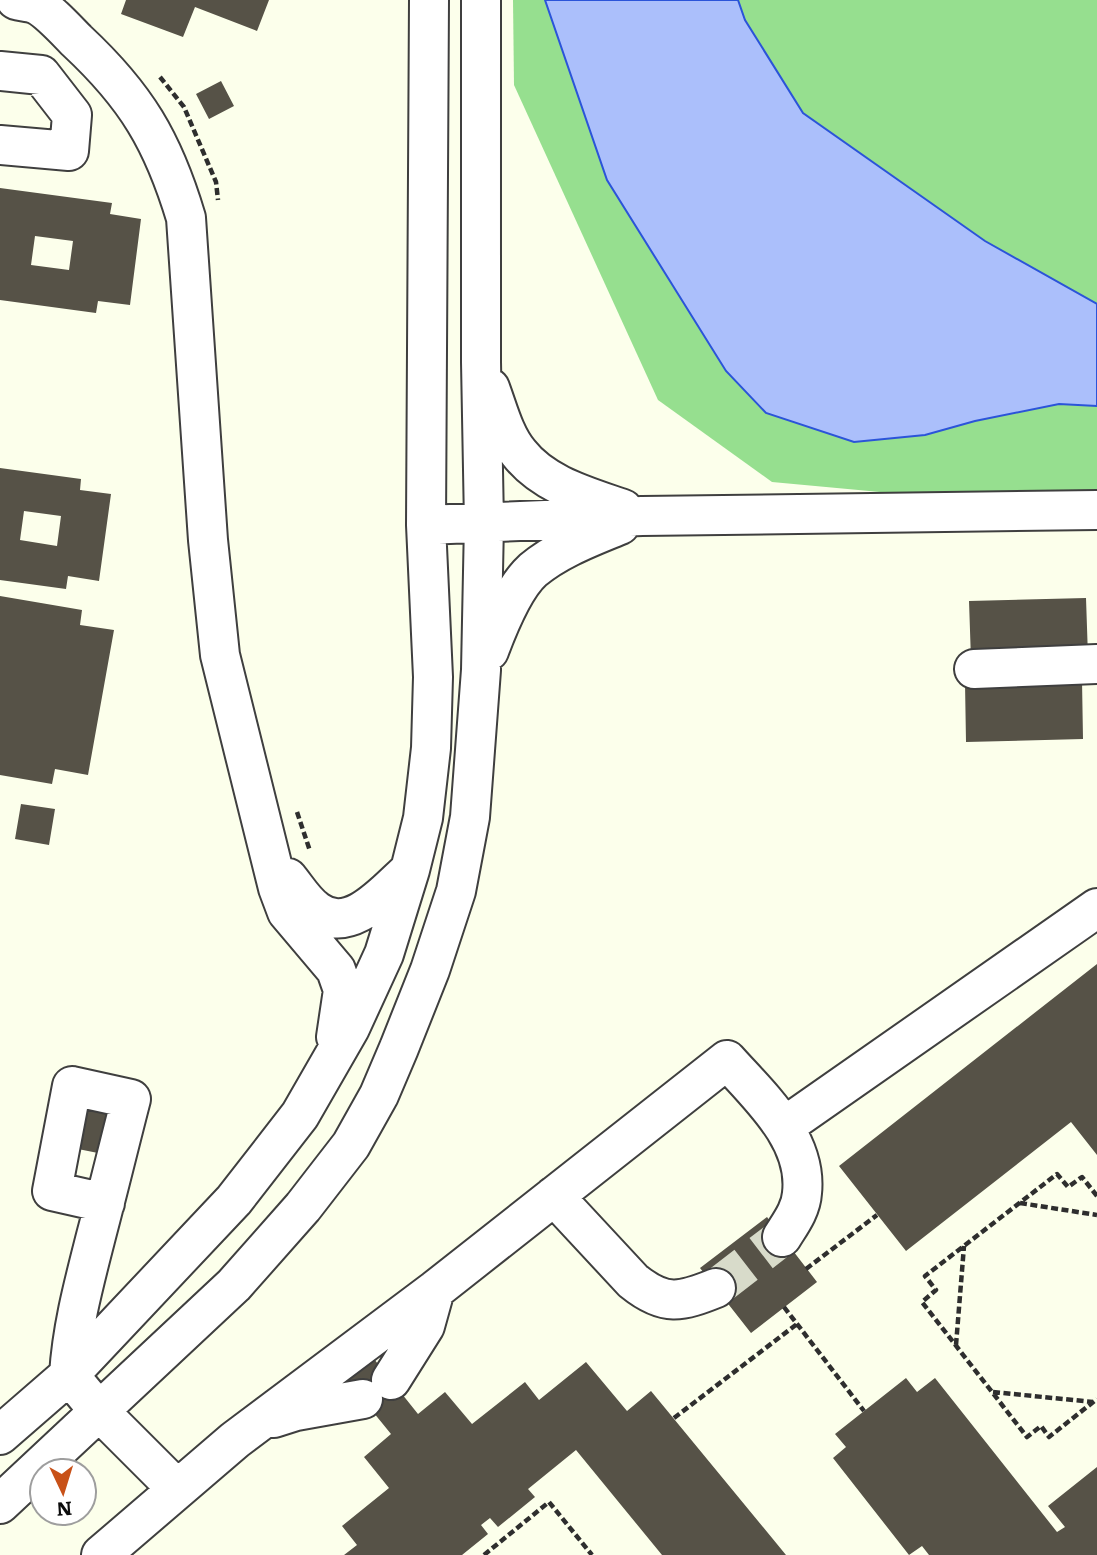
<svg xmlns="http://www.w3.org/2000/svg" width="1097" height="1555" font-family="Literata,serif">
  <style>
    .forest { fill: #96df8f }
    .water { fill: #abbffb; stroke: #2b54d9; stroke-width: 2 }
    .building { fill: #565247; fill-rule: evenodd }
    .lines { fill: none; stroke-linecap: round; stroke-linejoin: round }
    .minor-tunnel { stroke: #d8dbca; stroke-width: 38; stroke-dasharray: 38 19; stroke-linecap: butt }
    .minor-casing { stroke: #3f3f3f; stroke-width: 42 }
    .path { stroke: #2e2e2e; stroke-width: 4.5; stroke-dasharray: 7 3.5; stroke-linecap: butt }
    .minor { stroke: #fff; stroke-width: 38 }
  </style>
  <rect width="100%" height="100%" fill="#fcffeb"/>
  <!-- forest -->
  <path class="forest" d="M513,0H1097V492H880L772,482L658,400L514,85Z"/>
  <!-- water -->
  <path class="water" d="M545,0H738L745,20L803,113L985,241L1097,304V406L1059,404L975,421L925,435L854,442L766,413L726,371L607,180Z"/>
  <!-- building -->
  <path class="building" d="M126,0H269L257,31L195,7L183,37L121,14Z
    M221,81L234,106L209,119L196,94Z
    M0,188L112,203L110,214L141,219L130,305L98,301L96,313L0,300ZM35,236L73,241L69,270L31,265Z
    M0,468L81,479L80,490L111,494L99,581L68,576L66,589L0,580ZM24,511L61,516L57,546L20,540Z
    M0,596L82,610L80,625L114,630L88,775L55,769L52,784L0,775Z
    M1086,598L1088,657L971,660L969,601Z
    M1082,680L1083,739L966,742L965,683Z
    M21,804L55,809L49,845L15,839Z
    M1097,964V1155L1071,1122L906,1251L839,1166Z
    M77,1100L118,1107L108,1155L68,1147Z
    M767,1217L817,1282L751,1333L700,1268Z
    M374,1359L418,1414L445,1392L472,1424L525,1382L539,1400L586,1362L627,1411L651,1391L786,1555H662L576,1450L528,1489L535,1497L498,1527L490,1518L481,1525L488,1534L462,1555H344L357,1545L342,1526L389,1488L364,1457L391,1434L347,1380Z
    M906,1378L917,1392L935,1378L1057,1532L1065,1527L1048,1506L1097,1467V1555H929L922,1546L909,1555L833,1458L846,1447L835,1434Z"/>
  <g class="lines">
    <!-- minor-tunnel -->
    <path class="minor-tunnel" d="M716,1288L782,1237"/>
    <!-- minor casing -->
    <g class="minor-casing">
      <path id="minor" d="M16,0C22,2 31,2 37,5C49,11 67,31 77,41C136,96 163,141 186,218L208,540L220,655L278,888L287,912L336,970L343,990L336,1037
        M0,71L41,75L72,115L69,151L0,145
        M490,388C498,409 504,435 519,453C544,485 586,496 623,509
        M426,525L642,516L1097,510
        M489,651C498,627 513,588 533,570C558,549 591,537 620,525
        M974,669L1097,664
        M288,878C297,889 305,903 317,911C351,936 387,890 410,870
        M785,1126L1097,908
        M554,1196L633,1281C665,1307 681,1302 716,1288
        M105,1203L52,1191L72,1086L131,1099C119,1145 108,1191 96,1236C84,1283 72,1327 69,1375L98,1410L177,1489
        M391,1380L425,1326L435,1290
        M274,1418L296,1411L363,1399
        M0,1435L69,1375L234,1200L300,1115L350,1028L384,954L410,870L423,818L431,748L433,677L426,525L429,0
        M0,1504L234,1285L303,1207L351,1145L379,1095L399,1048L430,970L456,891L470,817L481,670L484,523L481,362V0
        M101,1555L235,1440L435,1290L727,1060C759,1096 808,1139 802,1193C801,1210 790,1224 782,1237"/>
    </g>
    <!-- path -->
    <path class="path" d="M160,77L184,107L216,182L218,200
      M297,812L310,851
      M1097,1196L1082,1177L1068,1187L1057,1174L925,1276L936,1290L922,1302L1027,1437L1041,1426L1049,1437L1097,1399
      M1020,1203L1097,1215
      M806,1269L877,1215
      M784,1307L864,1411
      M956,1345L964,1246
      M993,1392L1093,1402
      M674,1418L797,1324
      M484,1555L549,1502L592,1555"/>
    <!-- minor -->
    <use href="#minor" class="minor"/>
  </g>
  <!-- north arrow -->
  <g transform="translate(63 1492) rotate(176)"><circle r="33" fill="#ffffff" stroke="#9e9e9e" stroke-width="2"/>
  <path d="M0-5L12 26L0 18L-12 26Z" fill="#c85118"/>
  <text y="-10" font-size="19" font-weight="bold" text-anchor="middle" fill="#0c0c0c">N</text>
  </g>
</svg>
